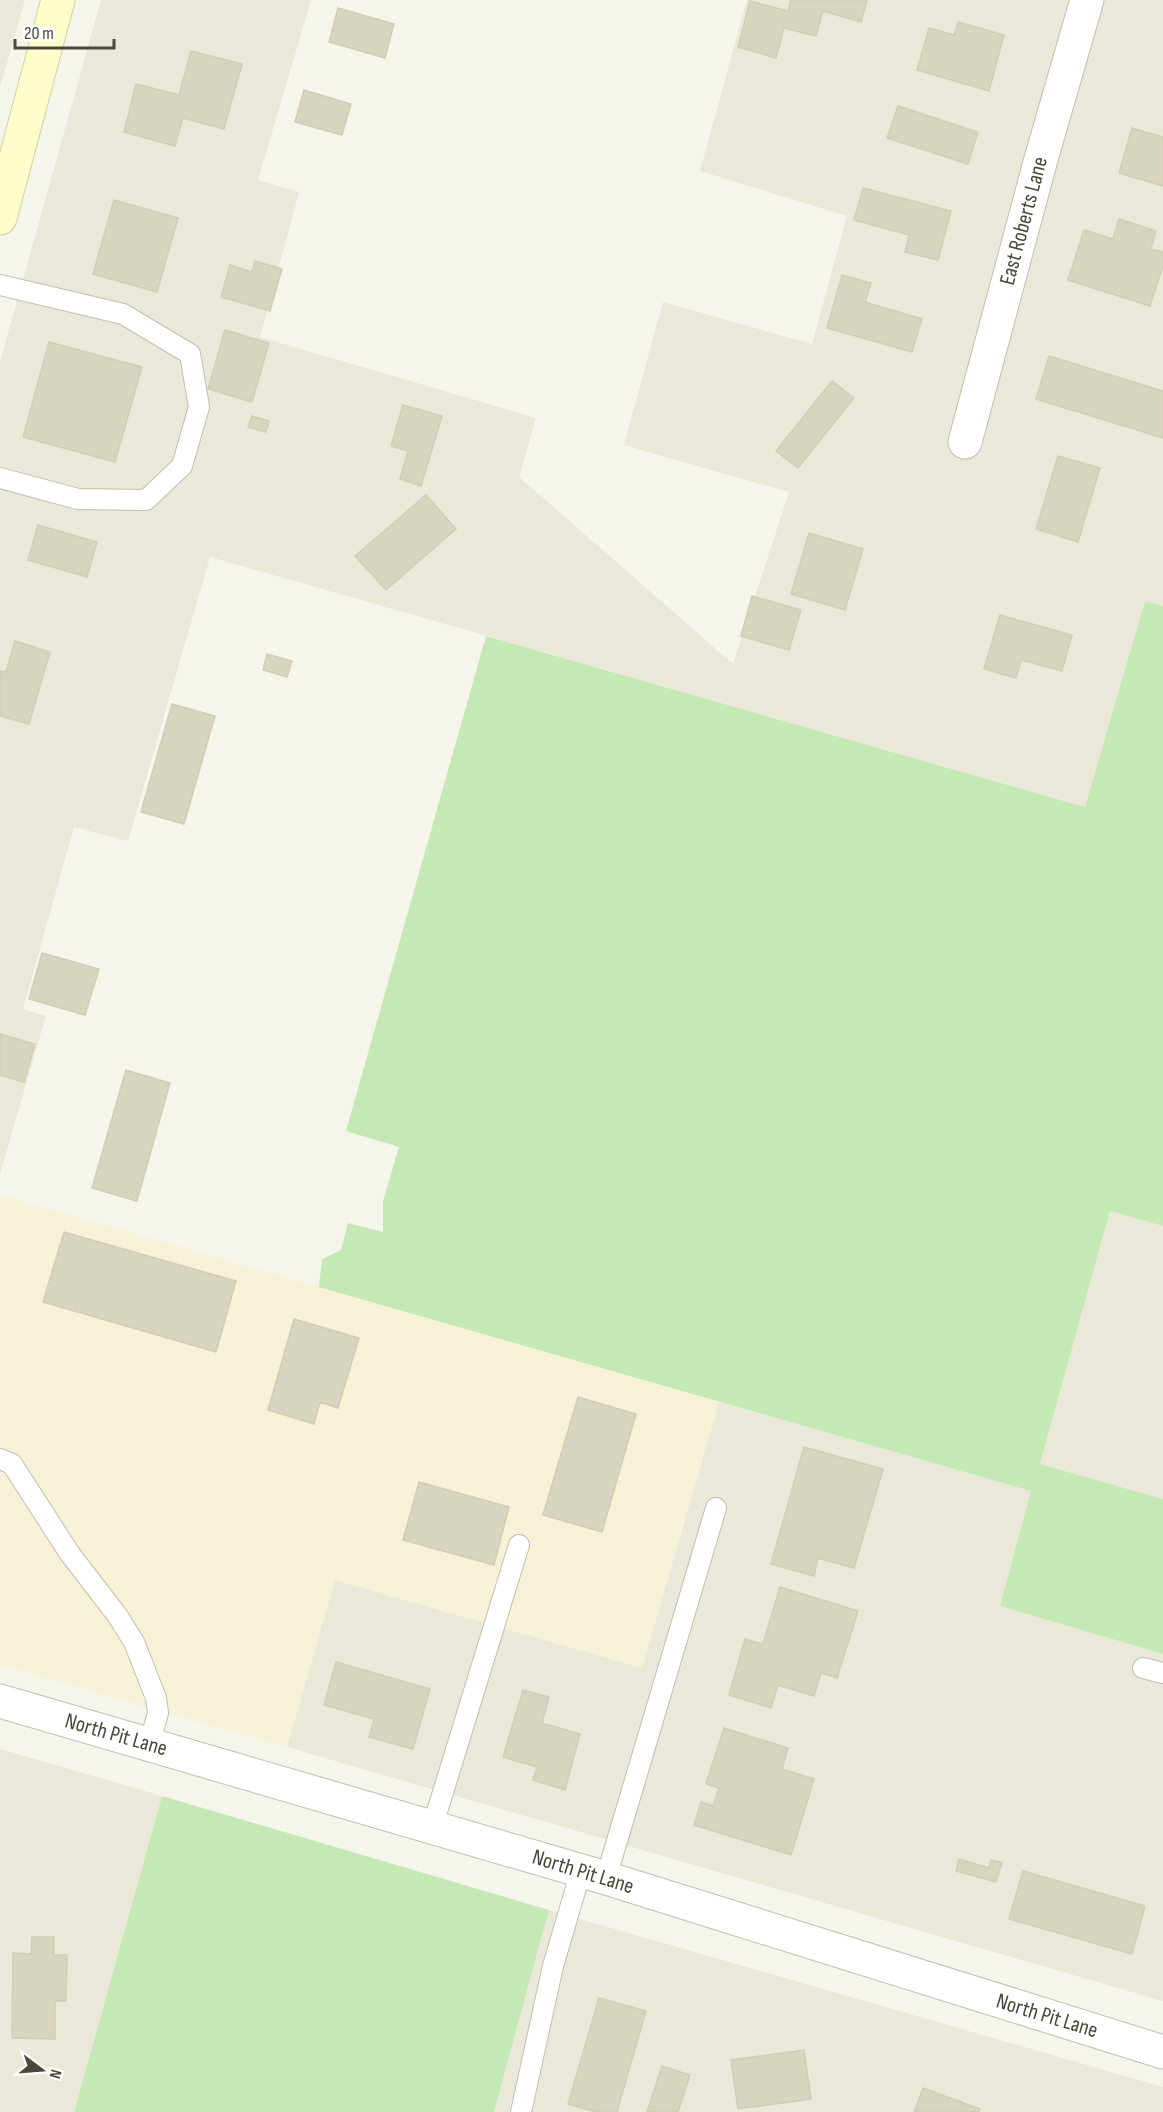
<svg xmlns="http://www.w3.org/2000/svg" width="1163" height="2112" font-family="'Sofia Sans Condensed',sans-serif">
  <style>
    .residential { fill: #e9e8d9 }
    .commercial { fill: #f6f1d7 }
    .green { fill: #c4e9b5 }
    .building { fill: #d7d4c0; stroke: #d2ceb4; stroke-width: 1.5 }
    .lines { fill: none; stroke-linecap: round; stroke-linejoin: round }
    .lane-casing { stroke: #c1bfad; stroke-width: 22 }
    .street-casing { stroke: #c1bfad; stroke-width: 35 }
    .secondary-casing { stroke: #d2d199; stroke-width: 35 }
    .lane { stroke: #fff; stroke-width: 20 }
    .street { stroke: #fff; stroke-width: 33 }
    .secondary { stroke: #fefecc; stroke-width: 33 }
    .labels { text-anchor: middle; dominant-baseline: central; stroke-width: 4.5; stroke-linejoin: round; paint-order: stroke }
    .street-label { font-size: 22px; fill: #4a4839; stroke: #fff }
  </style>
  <rect width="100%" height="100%" fill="#f5f5eb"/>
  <!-- residential -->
  <path class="residential" d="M0,0H25L0,87Z
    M101,0H311L258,180L299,192L260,337L536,418L519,477L733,664L789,492L624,445L663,302L812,344L847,216L700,171L747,0H1163V606L1145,601L1086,807L210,557L128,841L74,827L23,1009L46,1016L0,1174V362Z
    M1110,1211L1163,1226V1499L1040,1464Z
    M719,1402L1032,1491L1000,1606L1163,1654V2001L287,1747L335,1580L642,1668Z
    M0,1749L162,1796L74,2112H0Z
    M549,1910L1163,2087V2112H494Z"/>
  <!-- commercial -->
  <path class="commercial" d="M0,1195L719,1402L642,1668L335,1580L287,1747L0,1665Z"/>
  <!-- green -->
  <path class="green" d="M1145,601L1163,606V1226L1110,1211L1040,1464L1163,1499V1654L1000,1606L1031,1491L319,1287L322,1259L341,1250L348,1223L383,1232V1201L399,1147L346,1131L486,636L1085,807Z
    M162,1796L549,1910L494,2112H74Z"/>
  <!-- building -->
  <path class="building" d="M791,0H867L861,22L823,11L816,36L784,28L776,58L738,47L750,1L788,11Z
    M338,8L394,24L385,58L329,42Z
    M958,22L1004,35L989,91L917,70L929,28L954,35Z
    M191,51L242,64L224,129L183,118L175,146L124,132L136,84L179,95Z
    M304,90L351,104L342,135L295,122Z
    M898,106L978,132L968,164L887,138Z
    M1132,128L1163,137V186L1119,173Z
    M863,188L951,211L938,260L905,252L909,235L854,220Z
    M114,200L178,218L157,292L93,274Z
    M1119,219L1156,231L1151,249L1163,252V266L1150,306L1068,280L1084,230L1113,239Z
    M255,261L282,269L270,311L221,297L230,265L252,272Z
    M842,275L871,283L865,302L922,319L912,352L827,328Z
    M225,330L269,343L252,402L208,389Z
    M49,342L142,367L115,462L23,437Z
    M1049,356L1163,391V438L1036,399Z
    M832,381L854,398L798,468L776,451Z
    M403,405L442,416L421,486L400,479L408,451L391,446Z
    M252,416L269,421L266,432L248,427Z
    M1058,456L1100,468L1078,542L1036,529Z
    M426,495L456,529L386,590L355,556Z
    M38,525L97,542L87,577L28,560Z
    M809,533L863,549L845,610L791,594Z
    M752,596L801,610L789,650L741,636Z
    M1000,615L1072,635L1062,671L1021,660L1016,678L984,669Z
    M15,641L50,652L29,724L0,716V671L6,672Z
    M267,654L292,661L287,677L263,670Z
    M172,704L215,716L184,824L141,812Z
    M42,953L99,969L85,1015L29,999Z
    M0,1034L35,1044L24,1082L0,1075Z
    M126,1070L170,1083L137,1201L92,1188Z
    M64,1232L236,1281L216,1352L43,1302Z
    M294,1319L359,1338L338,1408L320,1402L314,1424L268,1410Z
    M578,1397L636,1414L602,1532L543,1515Z
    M804,1447L883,1469L854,1568L818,1558L814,1576L771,1564Z
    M419,1482L509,1507L494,1565L403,1540Z
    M780,1587L858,1611L837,1678L821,1673L814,1696L778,1685L771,1708L729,1695L745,1639L763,1644Z
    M336,1662L430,1689L413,1749L369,1737L374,1719L324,1705Z
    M523,1690L549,1697L542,1723L580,1734L565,1790L533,1780L537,1767L503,1757Z
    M724,1728L788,1748L782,1769L814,1779L791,1855L694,1825L701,1802L713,1806L719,1788L706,1784Z
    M959,1859L989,1868L991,1860L1002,1863L996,1882L956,1871Z
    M1023,1871L1145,1906L1132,1954L1009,1919Z
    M32,1937H54V1955H67L66,2001H55V2039L12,2038L13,1953L31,1954Z
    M599,1998L646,2011L617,2112H595L568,2104Z
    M804,2050L811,2099L738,2109L731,2060Z
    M662,2066L690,2075L678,2112H647Z
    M923,2088L980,2109L979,2112H914Z"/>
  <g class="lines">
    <!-- lane casing -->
    <g class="lane-casing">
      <path id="lane" d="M0,285L123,314L190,354L199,407L182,466L146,500L78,499L0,478
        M0,1459L12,1464L70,1554L117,1615L134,1642L156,1698L158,1713L149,1745
        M1143,1668L1163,1673
        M432,1828L519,1545
        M606,1878L716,1508
        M521,2112L553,1966L581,1871"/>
    </g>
    <!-- street casing -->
    <g class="street-casing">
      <path id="street" d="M965,442L1041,159L1087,0
        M0,1701L606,1878L1163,2052"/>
    </g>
    <!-- secondary casing -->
    <g class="secondary-casing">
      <path id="secondary" d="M0,218L58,0"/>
    </g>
    <!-- lane -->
    <use href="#lane" class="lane"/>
    <!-- street -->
    <use href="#street" class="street"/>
    <!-- secondary -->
    <use href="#secondary" class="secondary"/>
  </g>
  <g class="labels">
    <!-- street labels -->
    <g class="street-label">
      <text transform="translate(1024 221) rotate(-75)">East Roberts Lane</text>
      <text transform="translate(116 1735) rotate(16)">North Pit Lane</text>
      <text transform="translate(583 1872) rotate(17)">North Pit Lane</text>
      <text transform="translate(1047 2016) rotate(17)">North Pit Lane</text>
    </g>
  </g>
  <!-- north arrow -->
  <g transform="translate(42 2070) rotate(106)" stroke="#ffffff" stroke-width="4.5" paint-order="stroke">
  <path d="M0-4.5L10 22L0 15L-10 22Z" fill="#4a4839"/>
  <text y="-9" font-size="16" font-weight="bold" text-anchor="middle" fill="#4a4839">N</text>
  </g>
  <!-- scale -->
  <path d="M15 39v9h99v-9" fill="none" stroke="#4a4839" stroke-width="3"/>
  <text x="24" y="39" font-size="18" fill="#4a4839" stroke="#ffffff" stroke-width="4.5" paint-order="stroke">20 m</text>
</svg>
